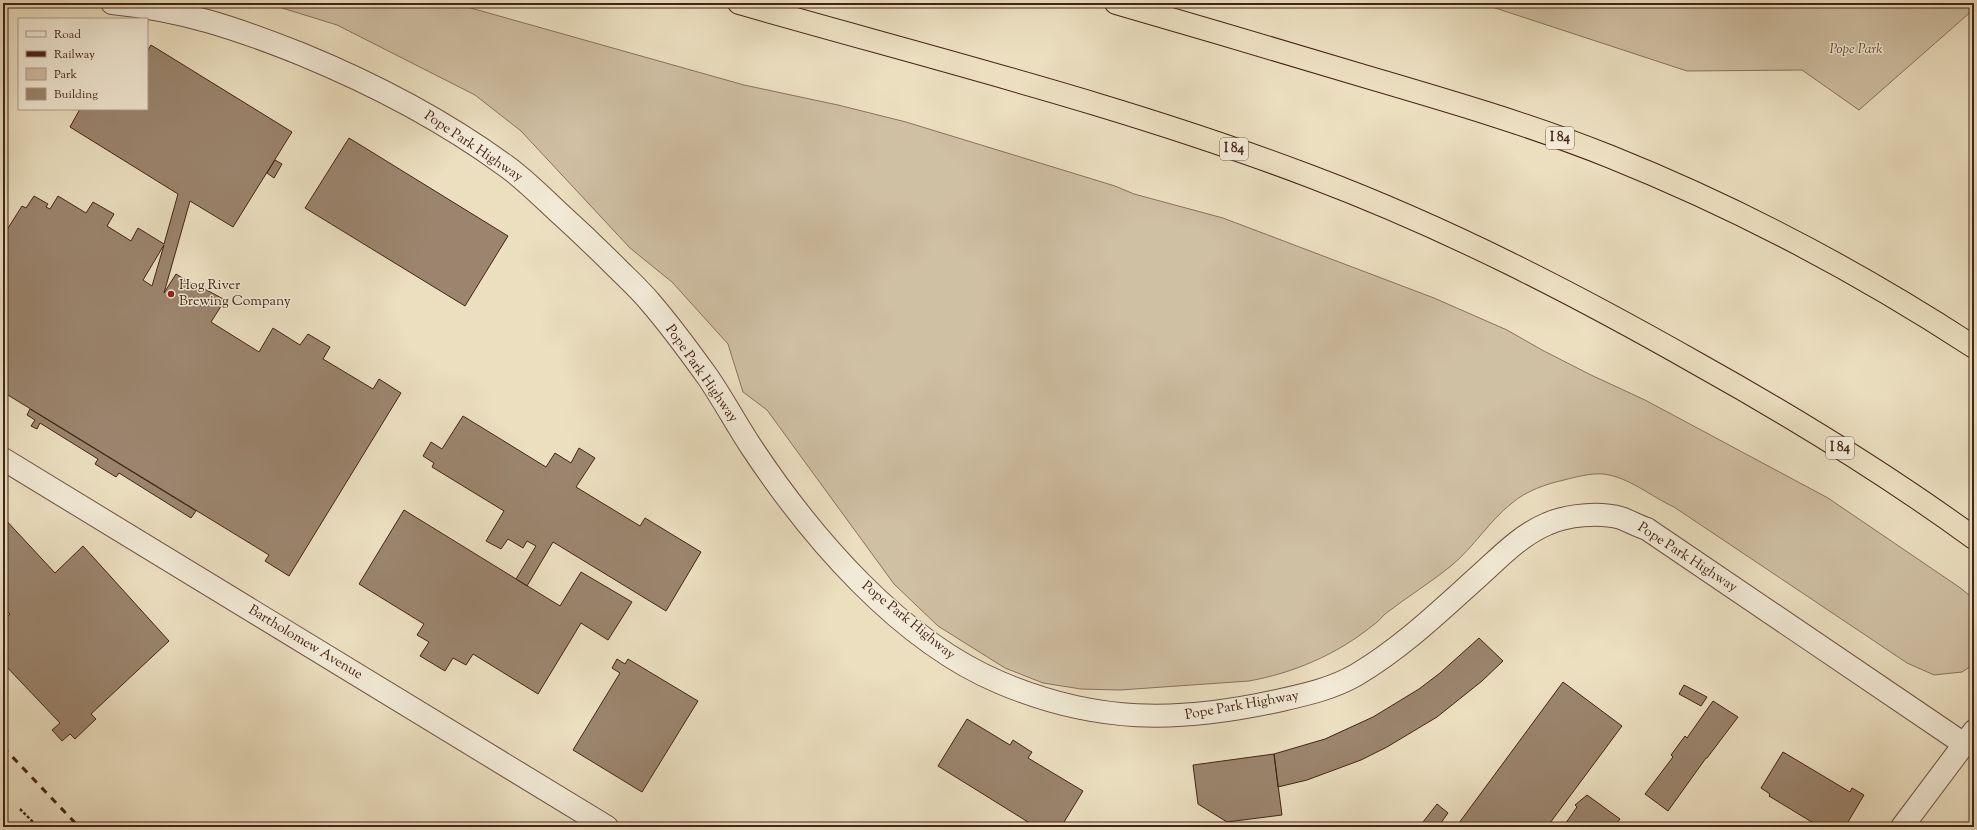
<svg xmlns="http://www.w3.org/2000/svg" width="1977" height="830" font-family="'Sorts Mill Goudy',serif">
  <style>
    .green { fill: #cfbfa3; stroke: #8a725c }
    .building { fill: #9b856e; stroke: #442415; fill-rule: evenodd }
    .lines { fill: none; stroke-linecap: round; stroke-linejoin: round }
    .minor-casing { stroke: #6e5340; stroke-width: 24 }
    .highway-casing { stroke: #442415; stroke-width: 24 }
    .path { stroke: #442415; stroke-width: 2.5; stroke-dasharray: 3 2; stroke-linecap: butt }
    .minor { stroke: #f2ead6; stroke-width: 22 }
    .highway { stroke: #ebdfc0; stroke-width: 22 }
    .rail { stroke: #442415; stroke-width: 3; stroke-dasharray: 7 7; stroke-linecap: butt }
    .poi-dot { fill: #8f2418; stroke: #f2ead6; stroke-width: 1.5 }
    .labels { text-anchor: middle; dominant-baseline: central; stroke-width: 3; stroke-linejoin: round; paint-order: stroke }
    .shield { fill: #f2ead6; stroke: #785f4f; stroke-width: 1 }
    .shield-label { font-size: 13px; font-weight: bold; fill: #442415 }
    .park-label { font-size: 14px; font-style: italic; fill: #674b38; stroke: #f2ead6 }
    .street-label { font-size: 14px; fill: #442415; stroke: #f2ead6 }
    .poi-label { font-size: 14px; fill: #442415; stroke: #f2ead6; text-anchor: start }
  </style>
  <rect width="100%" height="100%" fill="#ebdfc0"/>
  <filter id="stains"><feTurbulence type="fractalNoise" baseFrequency=".005" numOctaves="4"/><feColorMatrix values="0 0 0 0 .2 0 0 0 0 .09 0 0 0 0 .02 0 0 0 .5 -.17"/></filter>
  <radialGradient id="worn" r=".72"><stop offset=".6" stop-color="#630" stop-opacity="0"/><stop offset="1" stop-color="#630" stop-opacity=".3"/></radialGradient>
  <!-- green -->
  <path class="green" d="M266,3H453L744,85L838,105L906,122L1115,186L1134,194L1223,218L1434,298L1507,330L1542,350L1591,375L1645,400L1828,498L1959,587L1974,599V664L1962,672L1934,675L1907,663L1674,507C1650,496 1629,477 1603,474C1590,473 1576,477 1564,480C1546,484 1526,491 1512,503C1489,521 1474,547 1451,566C1430,583 1407,597 1385,614C1381,618 1377,623 1372,626C1336,655 1293,673 1249,681L1120,690L1081,689L1043,683L1005,668L938,626L894,584L767,410L743,392L728,344L672,282L630,248L521,131L475,95L337,25Z
    M1480,3H1974V9L1859,110L1802,70L1687,71Z"/>
  <!-- building -->
  <path class="building" d="M151,45L292,132L233,227L190,201L164,293L176,274L202,290L203,288L225,300L211,322L259,352L273,328L300,345L308,334L330,347L323,359L373,389L379,379L401,393L289,576L265,561L269,555L3,392V236L22,206L26,208L34,196L48,204L46,207L50,209L58,196L86,213L93,202L114,214L107,226L131,241L138,228L164,244L178,194L70,127L80,109H147V52ZM164,245L152,286L143,280Z
    M349,138L508,236L465,306L305,208Z
    M275,160L282,164L274,178L267,173Z
    M30,409L196,511L191,518L119,473L116,477L95,464L98,459L40,423L37,429L31,426L35,420L27,415Z
    M463,416L546,467L555,453L571,463L579,448L595,458L576,487L640,526L645,518L701,552L666,611L553,542L527,586L516,579L536,546L527,541L523,548L508,539L501,549L486,541L504,511L432,467L434,463L423,456L431,442L442,449Z
    M404,510L560,606L581,572L632,602L608,640L581,623L538,694L473,654L466,665L453,658L445,671L420,656L429,642L417,635L424,624L359,584Z
    M3,517L55,573L83,546L169,641L91,714L96,719L75,739L70,734L62,741L52,730L60,723L3,663V621L10,614L3,607Z
    M1479,638L1503,661L1482,681L1437,717L1387,747L1361,760L1307,780L1278,787L1274,754L1325,739L1373,717L1419,689L1440,673Z
    M617,659L625,664L628,659L698,701L642,792L573,750L620,673L612,668Z
    M1563,682L1622,726L1547,827H1456Z
    M1684,685L1707,697L1701,706L1679,694Z
    M1713,701L1738,717L1707,758H1706L1668,811L1645,794L1673,757L1671,755L1685,736L1687,738Z
    M967,719L1010,745L1013,740L1030,751L1032,752L1028,758L1083,791L1061,827H1036L938,766Z
    M1783,752L1850,792L1852,788L1864,795L1845,827H1820L1769,796L1770,794L1761,788Z
    M1274,754L1282,815L1227,822L1198,804L1193,765Z
    M1587,795L1620,819L1614,827H1563L1577,807L1575,805Z
    M1437,804L1448,813L1438,827H1424L1426,824L1423,822Z"/>
  <g class="lines">
    <!-- minor casing -->
    <g class="minor-casing">
      <path id="minor" d="M112,3C182,10 236,28 301,54C374,84 443,120 506,166C524,179 540,195 556,210C577,229 597,248 617,268C628,279 640,290 650,302C670,325 689,351 707,376C723,399 736,424 752,448C811,537 900,641 1001,683C1096,723 1177,723 1277,701C1303,695 1332,689 1356,675C1402,648 1441,610 1480,575C1501,556 1521,535 1547,524C1567,515 1599,512 1621,518C1629,521 1638,526 1647,529L1964,744
        M3,459L607,827
        M1902,827L1974,731"/>
    </g>
    <!-- highway casing -->
    <g class="highway-casing">
      <path id="highway" d="M739,3C931,58 1126,106 1312,177C1447,228 1573,293 1698,364C1793,417 1886,474 1974,538
        M1116,3C1200,27 1283,52 1367,77C1449,101 1531,125 1611,157C1738,208 1859,272 1974,347"/>
    </g>
    <!-- path -->
    <path class="path" d="M20,809L38,827"/>
    <!-- minor -->
    <use href="#minor" class="minor"/>
    <!-- highway -->
    <use href="#highway" class="highway"/>
    <!-- rail -->
    <path class="rail" d="M3,747L79,827"/>
  </g>
  <!-- markers -->
  <circle class="poi-dot" cx="171" cy="294" r="4"/>
  <g class="labels">
    <!-- shield labels -->
    <g class="shield">
      <rect x="1546" y="127" width="28" height="22" rx="3"/>
      <rect x="1220" y="138" width="28" height="22" rx="3"/>
      <rect x="1826" y="437" width="28" height="22" rx="3"/>
    </g>
    <g class="shield-label">
      <text x="1560" y="138">I 84</text>
      <text x="1234" y="149">I 84</text>
      <text x="1840" y="448">I 84</text>
    </g>
    <!-- park labels -->
    <g class="park-label">
      <text x="1856" y="50">Pope Park</text>
    </g>
    <!-- street labels -->
    <g class="street-label">
      <text transform="translate(473 147) rotate(34)">Pope Park Highway</text>
      <text transform="translate(701 374) rotate(55)">Pope Park Highway</text>
      <text transform="translate(1687 558) rotate(33)">Pope Park Highway</text>
      <text transform="translate(908 621) rotate(39)">Pope Park Highway</text>
      <text transform="translate(305 643) rotate(31)">Bartholomew Avenue</text>
      <text transform="translate(1242 706) rotate(-10)">Pope Park Highway</text>
    </g>
    <!-- poi labels -->
    <g class="poi-label">
      <text x="179" y="286">Hog River<tspan x="179" dy="16">Brewing Company</tspan></text>
    </g>
  </g>
  <!-- margin -->
  <rect width="1977" height="830" fill="none" stroke="#ebdfc0" stroke-width="16"/>
  <rect x="4" y="4" width="1969" height="822" fill="none" stroke="#442415" stroke-width="2"/>
  <rect x="8" y="8" width="1961" height="814" fill="none" stroke="#442415"/>
  <!-- legend -->
  <rect x="18" y="18" width="130" height="92" fill="#f2ead6" stroke="#ac9b89"/>
  <rect x="26" y="31" width="20" height="6" fill="#f2ead6" stroke="#ac9b89"/>
  <text x="54" y="38" font-size="12" fill="#442415">Road</text>
  <rect x="26" y="51" width="20" height="6" fill="#442415" stroke="#ac9b89"/>
  <text x="54" y="58" font-size="12" fill="#442415">Railway</text>
  <rect x="26" y="68" width="20" height="12" fill="#cfbfa3" stroke="#ac9b89"/>
  <text x="54" y="78" font-size="12" fill="#442415">Park</text>
  <rect x="26" y="88" width="20" height="12" fill="#9b856e" stroke="#ac9b89"/>
  <text x="54" y="98" font-size="12" fill="#442415">Building</text>
  <rect width="100%" height="100%" filter="url(#stains)"/>
  <rect width="100%" height="100%" fill="url(#worn)"/>
</svg>
